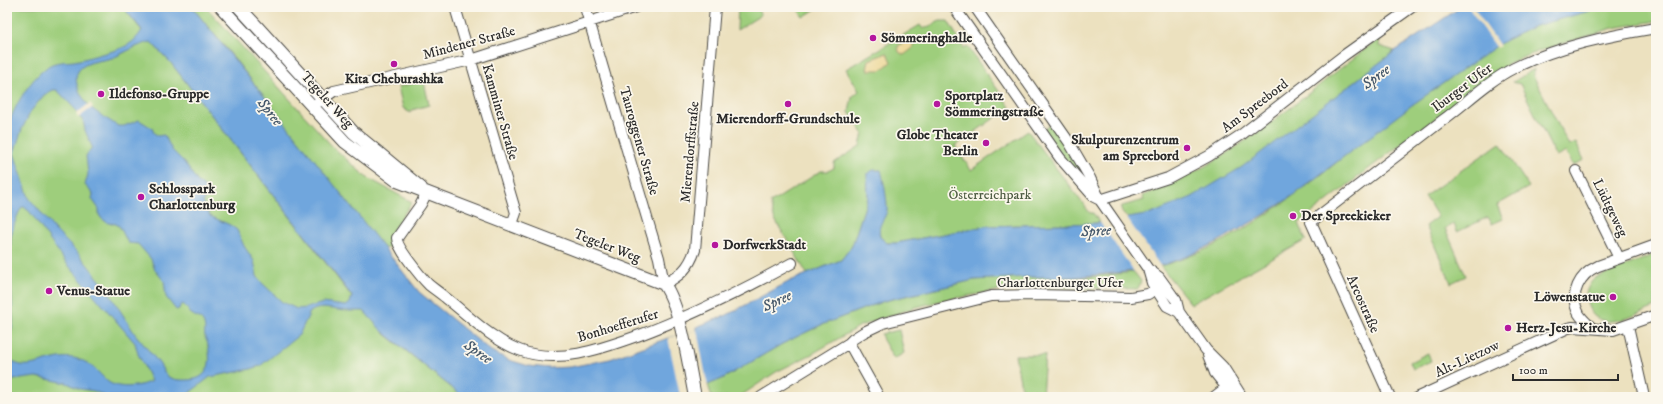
<svg xmlns="http://www.w3.org/2000/svg" width="1663" height="404" font-family="'IM FELL DW Pica',serif">
  <style>
    .green { fill: #9ece7c; stroke: #647c54 }
    .sand { fill: #eeda9e; stroke: #8c8264 }
    .water { fill: #70a6dd; stroke: #4e6884; fill-rule: evenodd }
    .pier { fill: #ece1bf }
    .lines { fill: none; stroke-linecap: round; stroke-linejoin: round }
    .minor-casing { stroke: #484641; stroke-width: 12 }
    .major-casing { stroke: #484641; stroke-width: 14 }
    .minor { stroke: #fff; stroke-width: 10 }
    .major { stroke: #fff; stroke-width: 12 }
    .poi-dot { fill: #b5179e; stroke: #fbf7ec; stroke-width: 1.5 }
    .labels { text-anchor: middle; dominant-baseline: central; stroke-width: 3.5; stroke-linejoin: round; paint-order: stroke }
    .poi-label { font-size: 14px; font-weight: bold; fill: #2b2b2b; stroke: #fbf7ec; text-anchor: start }
    .street-label { font-size: 14px; fill: #2b2b2b; stroke: #fbf7ec }
    .park-label { font-size: 14px; fill: #4e5c43; stroke: #fbf7ec }
    .water-label { font-size: 15px; font-style: italic; fill: #435669; stroke: #fbf7ec }
  </style>
  <rect width="100%" height="100%" fill="#fbf7ec"/>
  <filter id="ink" filterUnits="userSpaceOnUse"><feTurbulence type="fractalNoise" baseFrequency=".025" numOctaves="2"/><feDisplacementMap in="SourceGraphic" scale="8" xChannelSelector="R" yChannelSelector="G"/><feConvolveMatrix kernelMatrix="1 2 1 2 8 2 1 2 1" color-interpolation-filters="sRGB"/></filter>
  <filter id="wash" filterUnits="userSpaceOnUse"><feTurbulence type="fractalNoise" baseFrequency=".012" numOctaves="4" result="noise"/><feDisplacementMap in="SourceGraphic" scale="16" xChannelSelector="R" yChannelSelector="G"/><feGaussianBlur stdDeviation="0.9" result="paint"/><feColorMatrix in="noise" values="0 0 0 0 0 0 0 0 0 0 0 0 0 0 0 0 0 1.4 0 .05"/><feComposite in="paint" operator="in"/></filter>
  <g filter="url(#wash)">
    <rect width="100%" height="100%" fill="#ece1bf"/>
    <!-- green -->
    <path class="green" d="M7,7H123L151,42L171,63L352,297L385,334L463,397H7Z
      M192,7H206L332,146L366,177L412,202L390,234L393,245L384,249L230,53Z
      M738,7H756L761,15L737,30Z
      M796,7H819L803,17Z
      M1604,7H1656V21L1613,28L1539,51L1509,63L1371,167L1299,223L1306,240L1191,304L1160,266C1217,251 1267,216 1313,181C1331,168 1347,153 1365,139C1395,116 1427,94 1459,72C1478,59 1496,44 1517,34C1544,20 1575,14 1604,7Z
      M245,18L310,90L305,94L241,22Z
      M940,21H948L964,48L967,46L1010,107L955,146L971,170L1028,131L1090,213H1093L1100,223L986,226L896,243H887L880,237L878,228L887,210L867,174L868,197L852,246L841,260L807,274L774,218L770,202H772L821,171H828L834,168V163L860,146L863,133L849,112L852,97L859,91L846,69L920,25L923,29Z
      M1380,38L1379,46L1395,51C1366,73 1338,94 1310,116C1257,158 1198,209 1128,219L1121,210L1122,206L1144,200L1142,196C1234,162 1303,95 1380,38Z
      M1534,69L1533,75L1569,146L1576,143L1584,160L1573,165L1566,152L1556,157L1520,84L1513,82Z
      M424,81L429,105L412,110L410,113L403,108L398,87Z
      M1052,123L1083,170L1077,175L1042,130Z
      M1500,143L1529,187L1497,205L1503,219L1492,224L1488,217L1457,232L1454,224L1445,228L1466,276L1451,283L1426,226L1438,217L1425,196Z
      M1656,254V307C1636,314 1596,337 1587,303C1584,293 1588,285 1595,278Z
      M1134,272L1141,281L1138,289L1038,287L1006,289L940,301L913,308L860,326L812,354L776,372L739,397H712L708,385L722,379L782,344L821,325L884,301L974,280L1026,277L1081,278Z
      M899,330L904,353L894,359L883,340L881,334Z
      M1428,353L1431,361L1413,369L1410,362Z
      M1015,355H1045L1042,397H1023Z"/>
    <!-- sand -->
    <path class="sand" d="M908,40L915,44L912,49L904,55L899,52L898,46Z
      M887,53L891,62L881,70H867L869,60Z"/>
    <!-- water -->
    <path class="water" d="M123,7H192L263,95L419,292L491,351L509,360L529,366L550,368L570,367L610,359L668,338L696,331V327L727,315L790,281L841,260L852,246L868,197L867,174L873,170H881C883,177 888,203 887,210C885,221 877,223 880,237L887,243H896L986,226L1100,223L1151,214L1192,197L1242,167L1395,51L1461,7H1604L1535,26L1504,41L1412,105L1288,199L1262,216L1219,241L1188,256L1163,265L1134,271L1075,277H1026L974,280L884,301L821,325L782,344L722,379L705,386L677,394L673,397H463L381,330L364,311C359,311 353,311 348,311C335,311 321,304 310,312L299,335L260,366L251,369L210,377L184,397H107L94,391L80,389L67,383L36,377L14,380L7,385V128C15,105 28,82 47,67C54,61 66,62 74,61C82,60 90,57 98,55C116,50 132,48 142,30ZM151,42L171,63L352,296L350,303L346,306L323,303L306,308L297,309L282,302L261,282L257,276L254,261L244,246L237,230L230,225L210,216L203,202L206,197V189L197,181L184,162L172,150L165,136L163,135L158,136L154,133L152,128L139,120L124,126H118C109,120 98,114 90,107C81,97 69,77 82,67C90,61 102,61 112,58C127,52 134,46 151,42ZM53,90H57L75,109L78,116L83,120L85,130L92,147L86,156L88,174L85,185L93,194L92,199L99,209V215L102,219L108,223L116,224L120,227L128,243L138,244L151,259L155,270L164,281L166,297L176,310L179,309L180,306L183,304C188,307 188,313 193,315C198,318 200,317 203,322C206,327 204,332 205,337C206,340 208,343 208,346C212,365 208,380 186,380C179,380 172,380 166,375L159,363L135,334L106,288L78,253L55,230L29,198L14,153L22,129L31,111L44,95ZM22,207H24L30,212L63,259L135,343L138,354L151,381C140,387 118,390 107,381C99,373 90,362 78,359C71,357 62,357 54,359C42,361 21,372 11,359C1,347 13,334 13,321C12,298 10,274 11,251C11,245 10,238 12,233C14,224 17,215 22,207Z"/>
    <!-- pier -->
    <path class="pier" d="M1468,7H1473L1500,46L1497,48Z
      M90,103L93,107L78,118L76,114Z
      M1126,217L1161,267L1135,273L1099,221Z
      M697,330L708,387L680,395L668,338Z"/>
  </g>
  <g filter="url(#ink)">
    <g class="lines">
      <!-- minor casing -->
      <g class="minor-casing">
        <path id="minor" d="M455,7L516,213L512,224
          M585,7L647,218L659,258L664,284C680,276 689,268 695,250L715,7
          M954,7L1060,158L1094,197L1098,199
          M975,7L1069,142L1090,178L1100,200L1148,269L1152,283L1167,306L1179,312
          M317,103L334,91L471,60L636,7
          M1576,171L1619,258
          M427,192L421,204L397,238C396,247 422,278 429,285C434,289 440,293 446,298C469,316 491,339 519,350C557,365 601,349 637,336C692,316 741,291 792,263
          M1100,200L1168,178L1209,156L1241,135L1343,56L1412,7
          M1148,269L1159,277L1172,295L1176,300L1179,312L1206,350L1223,367L1242,397
          M1628,326L1644,397
          M1592,328C1588,324 1582,319 1579,314C1568,294 1580,274 1598,266L1656,245
          M849,343L879,397
          M1208,355L1215,373L1234,397
          M761,397L849,343L853,339L864,332L883,323L991,296L1034,295L1131,297L1148,294L1164,284
          M1214,397L1231,384
          M1390,397L1311,222C1355,188 1399,154 1443,120C1466,103 1488,81 1514,68C1558,46 1608,36 1656,28
          M1418,397L1568,328L1573,327L1613,330L1656,315"/>
      </g>
      <!-- major casing -->
      <g class="major-casing">
        <path id="major" d="M221,7L345,142L397,181L664,284C681,308 689,367 695,397
          M239,7L353,132L421,188"/>
      </g>
      <!-- minor -->
      <use href="#minor" class="minor"/>
      <!-- major -->
      <use href="#major" class="major"/>
    </g>
  </g>
  <!-- markers -->
  <g class="poi-dot">
    <circle cx="873" cy="38" r="4"/>
    <circle cx="394" cy="64" r="4"/>
    <circle cx="101" cy="94" r="4"/>
    <circle cx="788" cy="104" r="4"/>
    <circle cx="937" cy="104" r="4"/>
    <circle cx="986" cy="143" r="4"/>
    <circle cx="1187" cy="148" r="4"/>
    <circle cx="141" cy="197" r="4"/>
    <circle cx="1293" cy="216" r="4"/>
    <circle cx="715" cy="245" r="4"/>
    <circle cx="49" cy="291" r="4"/>
    <circle cx="1613" cy="297" r="4"/>
    <circle cx="1508" cy="328" r="4"/>
  </g>
  <g class="labels">
    <!-- poi labels -->
    <g class="poi-label">
      <text x="881" y="38">Sömmeringhalle</text>
      <text x="394" y="79" text-anchor="middle">Kita Cheburashka</text>
      <text x="109" y="94">Ildefonso-Gruppe</text>
      <text x="945" y="96">Sportplatz<tspan x="945" dy="16">Sömmeringstraße</tspan></text>
      <text x="788" y="119" text-anchor="middle">Mierendorff-Grundschule</text>
      <text x="978" y="135" text-anchor="end">Globe Theater<tspan x="978" dy="16">Berlin</tspan></text>
      <text x="1179" y="140" text-anchor="end">Skulpturenzentrum<tspan x="1179" dy="16">am Spreebord</tspan></text>
      <text x="149" y="189">Schlosspark<tspan x="149" dy="16">Charlottenburg</tspan></text>
      <text x="1301" y="216">Der Spreekieker</text>
      <text x="723" y="245">DorfwerkStadt</text>
      <text x="57" y="291">Venus-Statue</text>
      <text x="1605" y="297" text-anchor="end">Löwenstatue</text>
      <text x="1516" y="328">Herz-Jesu-Kirche</text>
    </g>
    <!-- street labels -->
    <g class="street-label">
      <text transform="translate(469 43) rotate(-15)">Mindener Straße</text>
      <text transform="translate(1462 88) rotate(-37)">Iburger Ufer</text>
      <text transform="translate(327 100) rotate(48)">Tegeler Weg</text>
      <text transform="translate(1255 106) rotate(-37)">Am Spreebord</text>
      <text transform="translate(500 112) rotate(74)">Kamminer Straße</text>
      <text transform="translate(639 141) rotate(74)">Tauroggener Straße</text>
      <text transform="translate(690 152) rotate(-85)">Mierendorffstraße</text>
      <text transform="translate(1610 208) rotate(64)">Lüdtgeweg</text>
      <text transform="translate(607 246) rotate(21)">Tegeler Weg</text>
      <text x="1060" y="283">Charlottenburger Ufer</text>
      <text transform="translate(1363 304) rotate(66)">Arcostraße</text>
      <text transform="translate(618 326) rotate(-17)">Bonhoefferufer</text>
      <text transform="translate(1467 359) rotate(-25)">Alt-Lietzow</text>
    </g>
    <!-- park labels -->
    <g class="park-label">
      <text x="990" y="195">Österreichpark</text>
    </g>
    <!-- water labels -->
    <g class="water-label">
      <text transform="translate(1376 77) rotate(-37)">Spree</text>
      <text transform="translate(270 112) rotate(51)">Spree</text>
      <text transform="translate(1096 231) rotate(-4)">Spree</text>
      <text transform="translate(777 301) rotate(-26)">Spree</text>
      <text transform="translate(478 352) rotate(34)">Spree</text>
    </g>
  </g>
  <!-- margin -->
  <rect width="1663" height="404" fill="none" stroke="#fbf7ec" stroke-width="24"/>
  <!-- scale -->
  <path d="M1513 374v6h105v-6" fill="none" stroke="#2b2b2b" stroke-width="2"/>
  <text x="1519" y="374" font-size="12" fill="#2b2b2b" stroke="#fbf7ec" stroke-width="3" paint-order="stroke">100 m</text>
</svg>
